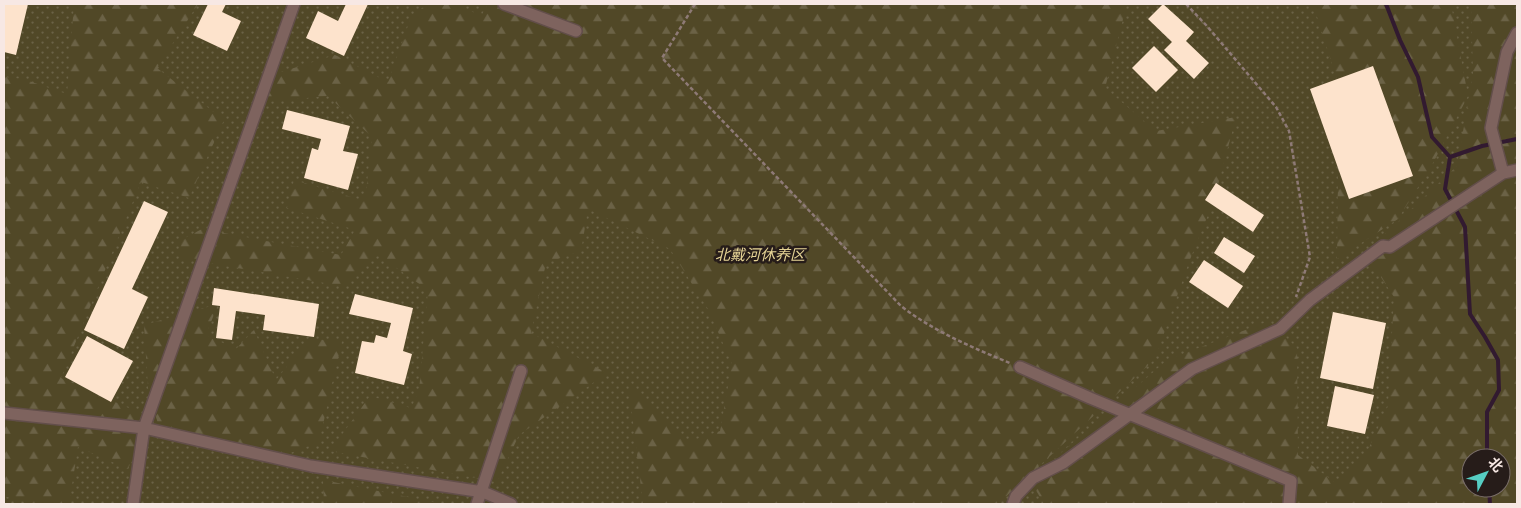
<svg xmlns="http://www.w3.org/2000/svg" width="1521" height="508" font-family="'PT Serif','Noto Sans SC',serif">
  <style>
    .grass { fill: url(#grass-dots); fill-rule: evenodd }
    .forest { fill: url(#forest-firs); fill-rule: evenodd }
    .lines { fill: none; stroke-linecap: round; stroke-linejoin: round }
    .stream { stroke: #321a30; stroke-width: 4 }
    .building { fill: #fde3cc }
    .minor-casing { stroke: #624e4a; stroke-width: 14 }
    .path { stroke: #8e7a76; stroke-width: 2.5; stroke-dasharray: 4 2.5; stroke-linecap: butt }
    .minor { stroke: #7e635e; stroke-width: 11 }
    .labels { text-anchor: middle; dominant-baseline: central; stroke-width: 5; stroke-linejoin: round; paint-order: stroke }
    .park-label { font-size: 15px; font-style: italic; fill: #e5d395; stroke: #261c19 }
  </style>
  <defs>
    <pattern id="grass-dots" width="8" height="8" patternUnits="userSpaceOnUse" patternTransform="scale(1.25)"><rect width="8" height="8" fill="#514827"/><path d="M2 2h.1M6 6h.1" fill="none" stroke="#6b6246" stroke-width="1.8" stroke-linecap="round"/></pattern>
    <pattern id="forest-firs" width="22" height="20" patternUnits="userSpaceOnUse" patternTransform="scale(1.25)"><rect width="22" height="20" fill="#514827"/><path d="M5 1l3.5 6h-7zM16 11l3.5 6h-7z" fill="#6b6246"/></pattern>
  </defs>
  <rect width="100%" height="100%" fill="#48312c"/>
  <!-- grass -->
  <path class="grass" d="M4,4H1517V504H4ZM1471,458H1501V488H1471Z"/>
  <!-- forest -->
  <path class="forest" d="M74,4H198L157,68L224,120L189,198L141,182L61,378L149,417L128,469L78,447L69,504H32L4,496V77L23,79L67,94Z
    M426,4H457L481,16L488,4H1127L1105,88L1156,131L1236,117L1214,200L1189,262L1155,359L998,504H643L628,380L688,442L720,431L732,364L708,309L670,249L588,209L581,251L546,263L531,333L607,373L519,435L497,482L330,451L370,396L411,408L419,391L428,290L378,255L342,286L180,258L181,240L202,229L341,255L355,230L287,208L294,180L365,201L372,137L328,96L264,102L259,79L335,55L388,82L410,20Z
    M1313,4H1451L1468,96L1432,165L1398,219L1337,259L1339,86Z
    M1471,4H1517V504H1044L1030,480L1167,360L1269,321L1297,348L1298,455L1337,484L1368,450L1388,406L1394,297L1365,253L1457,166L1473,74ZM1471,458H1501V488H1471Z
    M218,304L206,335L236,349L254,330L276,380L309,339L342,341L319,442L272,460L160,431L148,388L144,325Z
    M323,480L443,504H324Z"/>
  <g class="lines">
    <!-- stream -->
    <path class="stream" d="M1386,4L1400,40L1418,77L1432,137L1450,157L1445,189L1465,227L1470,314L1485,337L1498,360L1499,390L1487,412V458
      M1450,157L1482,146L1517,139
      M1489,488L1490,504"/>
  </g>
  <!-- building -->
  <path class="building" d="M4,4H28L16,55L4,52Z
    M208,4H226L222,12L241,21L227,51L193,35Z
    M346,4H368L344,56L306,38L318,11L338,21Z
    M1163,4L1194,32L1186,41L1209,63L1194,79L1164,50L1172,42L1148,19Z
    M1154,46L1178,70L1156,92L1132,68Z
    M1373,66L1413,176L1349,199L1310,89Z
    M287,110L350,126L343,151L358,154L348,190L304,178L312,148L318,150L321,139L282,129Z
    M1216,183L1264,215L1253,232L1205,200Z
    M144,201L168,212L132,289L148,297L124,349L84,330Z
    M1224,237L1255,256L1244,273L1214,253Z
    M1204,260L1243,286L1228,308L1189,282Z
    M214,288L319,304L314,337L263,330L265,315L236,311L232,340L216,338L220,306L212,305Z
    M355,294L413,308L403,351L412,354L404,385L355,373L362,341L374,343L376,335L387,338L391,323L349,314Z
    M1333,312L1386,323L1373,389L1320,378Z
    M87,336L133,361L111,402L65,377Z
    M1335,386L1374,395L1365,434L1327,426Z"/>
  <g class="lines">
    <!-- minor casing -->
    <g class="minor-casing">
      <path id="minor" d="M504,4L576,31
        M1503,173L1517,170
        M1020,367L1090,398L1291,481L1289,504
        M4,413L144,428L311,466L483,492L511,504
        M133,504L144,428L294,4
        M477,504L521,371
        M1013,504L1016,496L1033,478L1063,463L1192,369L1280,329L1310,300L1383,246L1390,247L1503,173L1491,128L1507,52L1517,33"/>
    </g>
    <!-- path -->
    <path class="path" d="M695,4L662,58L901,306C933,331 973,348 1010,363
      M1186,4L1206,25L1276,107L1289,131L1310,257L1296,297"/>
    <!-- minor -->
    <use href="#minor" class="minor"/>
  </g>
  <g class="labels">
    <!-- park labels -->
    <g class="park-label">
      <text x="760" y="254">北戴河休养区</text>
    </g>
  </g>
  <!-- border -->
  <rect width="1521" height="508" fill="none" stroke="#f7e8e4" stroke-width="10"/>
  <!-- north arrow -->
  <g transform="translate(1486 473) rotate(49)"><circle r="24" fill="#261c19" stroke="#7a6e6a"/>
  <path d="M0-4L9 19L0 12L-9 19Z" fill="#56cec3"/>
  <text y="-8" font-size="14" font-weight="bold" text-anchor="middle" fill="#f7e8e4">北</text>
  </g>
</svg>
